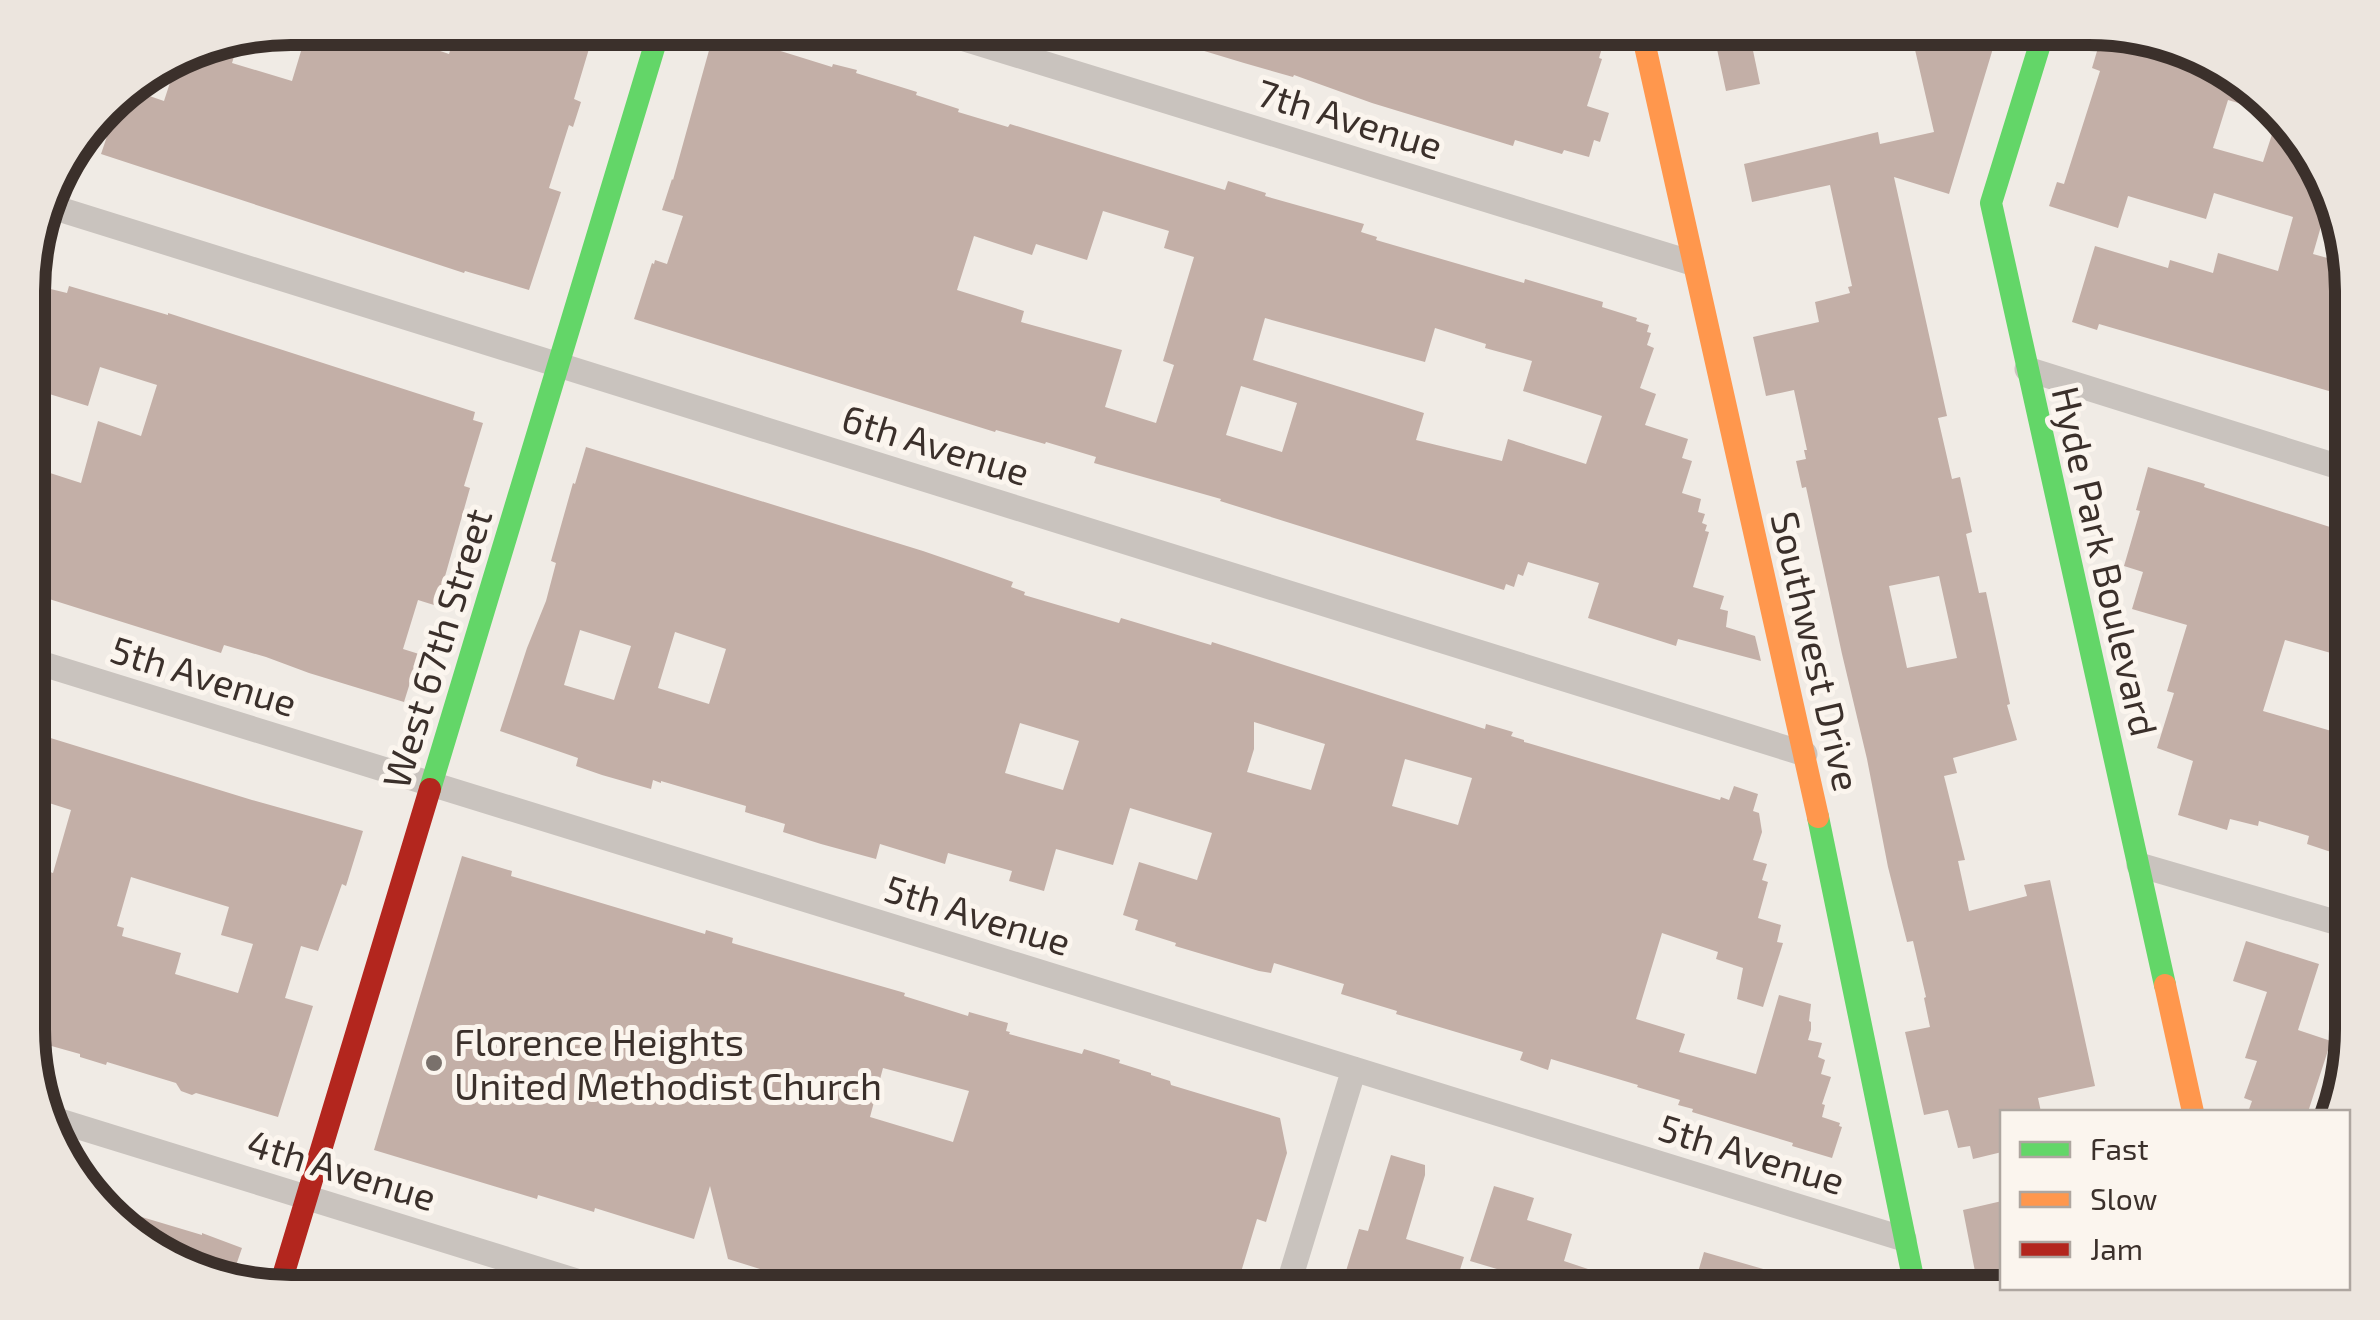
<svg xmlns="http://www.w3.org/2000/svg" width="2380" height="1320" font-family="'Exo 2',sans-serif">
  <style>
    .building { fill: #c3afa7; fill-rule: evenodd }
    .lines { fill: none; stroke-linecap: round; stroke-linejoin: round }
    .street { stroke: #c9c3be; stroke-width: 25 }
    .fast { stroke: #63d668; stroke-width: 22 }
    .slow { stroke: #ff974d; stroke-width: 22 }
    .jam { stroke: #b3261e; stroke-width: 22 }
    .poi-dot { fill: #7a716c; stroke: #fbf5ee; stroke-width: 4 }
    .labels { text-anchor: middle; dominant-baseline: central; stroke-width: 10; stroke-linejoin: round; paint-order: stroke }
    .street-label { font-size: 38px; fill: #3b302b; stroke: #fbf5ee }
    .poi-label { font-size: 38px; fill: #3b302b; stroke: #fbf5ee; text-anchor: start }
    .rim { fill: none; stroke: #3b302b; stroke-width: 12 }
  </style>
  <rect width="100%" height="100%" fill="#f0ebe5"/>
  <!-- building -->
  <path class="building" d="M308,28H339L366,35L369,28H373L449,54L457,28H580L594,32L574,99L581,102L573,127L569,125L549,188L561,192L529,290L465,271L464,273L101,154L123,89L126,88L164,101L179,55L191,47L240,38L232,63L292,81Z
    M1149,28H1321L1388,49L1395,28H1410L1443,37L1446,28H1589L1587,36L1604,41L1599,58L1602,59L1587,106L1609,113L1600,142L1594,140L1589,157L1564,150L1562,154L1515,140L1513,146L1372,103L1294,75L1293,77L1244,63L1148,34Z
    M1910,28H1987L1983,41L1994,45L1949,194L1894,177L1947,416L1938,418L1952,479L1960,477L1972,532L1966,534L1979,593L1986,592L2010,704L2007,705L2017,740L1953,758L1957,773L1944,776L1965,860L1958,861L1969,911L2027,896L2024,885L2050,880L2095,1086L2038,1098L2041,1112H2002V1152L1973,1159L1970,1146L1958,1148L1948,1110L1924,1115L1905,1032L1930,1027L1924,998L1926,997L1913,941L1907,942L1888,867L1867,759L1842,654L1806,487L1802,488L1796,461L1806,459L1804,450H1807L1794,390L1766,396L1753,337L1819,322L1815,302L1850,293L1848,287L1852,286L1830,185L1752,202L1744,164L1878,132L1880,144L1934,132ZM1939,576L1957,658L1907,668L1889,586Z
    M2103,31L2220,63L2276,114L2228,100L2213,148L2263,162L2278,116L2308,145L2310,149L2303,169L2318,173L2328,202L2313,254L2349,264L2352,273V376L2346,396L2099,324L2097,330L2072,322L2095,246L2168,268L2170,260L2213,273L2218,253L2278,271L2293,217L2214,193L2206,219L2128,196L2118,228L2049,206L2057,182L2064,184L2100,71L2092,68Z
    M728,32L759,41L758,44L832,67L833,64L857,70L856,73L917,92L916,95L959,109L958,112L1008,127L1010,124L1225,190L1228,181L1266,193L1265,196L1364,224L1361,232L1377,237L1376,240L1524,283L1525,279L1569,292L1603,302L1602,307L1637,318L1636,321L1649,325L1647,332L1651,333L1647,345L1654,348L1640,388L1656,394L1645,425L1688,439L1682,458L1692,461L1682,493L1701,499L1698,512L1705,514L1702,523L1707,525L1705,531L1709,532L1693,587L1724,596L1720,609L1728,611L1726,627L1755,636L1761,661L1678,639L1676,646L1588,618L1599,583L1528,562L1523,576L1518,574L1514,587L1506,584L1504,590L1220,501L1221,499L1094,463L1096,457L1046,442L1045,444L996,430L995,432L634,319L652,263L654,264L655,260L667,264L683,216L662,210L672,179L673,180L713,36L726,40ZM1103,211L1169,231L1164,248L1194,257L1163,361L1174,365L1156,423L1105,407L1122,350L1021,322L1024,311L957,290L974,236L1032,255L1036,244L1087,260ZM1265,318L1425,362L1435,328L1486,344L1485,348L1532,361L1523,391L1602,416L1586,464L1508,439L1502,461L1416,440L1424,413L1253,360ZM1241,386L1297,403L1282,452L1226,435Z
    M1751,41L1760,84L1726,91L1717,49Z
    M30,284L67,293L69,286L168,315V313L475,412L473,420L483,423L464,486L470,488L440,594L438,593L434,605L418,600L403,649L419,654L404,702L309,673L266,657L224,645L221,653L30,593V518L37,520L50,473L81,483L98,421L141,436L157,385L100,367L88,406L30,388Z
    M586,447L923,551L1013,582L1011,587L1025,592L1024,595L1119,623L1121,618L1211,645L1212,642L1485,729L1486,724L1513,732L1511,736L1524,740V742L1528,743L1720,800L1721,797L1729,800L1734,786L1758,794L1753,811L1759,813L1762,832L1753,860L1767,864L1762,880L1768,882L1758,918L1781,925L1777,942L1783,943L1763,1007L1737,999L1743,968L1716,959L1718,952L1662,933L1636,1019L1685,1034L1679,1052L1756,1074L1779,995L1811,1004L1809,1021L1811,1022V1030L1808,1040L1822,1043L1818,1057L1825,1060L1821,1074L1831,1077L1822,1104L1825,1105L1822,1117L1840,1123L1839,1126L1842,1127L1832,1158L1792,1146L1793,1143L1692,1112L1693,1109L1678,1105L1680,1100L1637,1087L1638,1085L1551,1059L1548,1070L1520,1060L1523,1052L1396,1014L1397,1011L1341,994L1344,984L1274,963L1271,973L1259,971L1175,946L1176,943L1135,930L1138,920L1123,915L1139,862L1197,880L1212,833L1130,808L1113,865L1056,849L1044,891L1009,881L1012,871L948,853L945,864L880,844L876,859L821,844L783,832L785,824L745,812L746,806L661,781V783L653,780L651,789L602,775L576,766L578,758L500,731L527,648L546,601L556,563L551,561L573,483L575,484ZM580,630L631,646L614,700L564,685ZM675,632L726,649L709,704L658,688ZM1254,722L1325,744L1311,790L1247,772L1254,749ZM1020,723L1079,741L1063,790L1005,773ZM1405,759L1472,778L1458,825L1392,806Z
    M2148,467L2205,484L2204,487L2352,534V659L2285,640L2263,711L2352,737V859L2307,844L2309,836L2259,821L2258,826L2230,819L2227,830L2178,815L2193,761L2157,748L2174,693L2167,691L2187,625L2132,609L2143,572L2124,566L2140,511L2136,510Z
    M44,736L252,800L363,831L346,886L342,884L318,951L301,946L285,998L313,1006L278,1117L196,1093L192,1095L181,1091L176,1083L107,1062L106,1065L80,1057V1054L30,1040V989L44,941L32,938L39,914L30,911V899L38,868L53,873L71,810L30,797V783ZM131,877L229,907L221,935L253,944L238,993L175,974L181,953L122,936L124,928L117,926Z
    M462,856L512,871L511,876L705,934L706,930L733,938L732,943L905,993L904,996L968,1016L969,1012L1008,1023L1006,1031L1010,1032L1009,1034L1082,1054L1084,1049L1120,1060L1119,1063L1151,1073V1075L1170,1081L1171,1085L1280,1118L1287,1153L1266,1222L1257,1219L1235,1292H834L728,1259L710,1186L694,1239L595,1208L594,1212L538,1195L537,1199L374,1150ZM883,1068L969,1091L953,1142L870,1117Z
    M2246,941L2319,964L2298,1030L2331,1041L2308,1112H2248L2252,1101L2244,1098L2257,1061L2245,1058L2267,992L2233,981Z
    M1391,1155L1425,1165V1175L1406,1239L1464,1257L1453,1292H1346L1352,1273L1346,1271L1359,1229L1368,1231Z
    M1494,1186L1534,1198L1527,1220L1572,1234L1564,1261L1639,1286L1638,1292H1530L1534,1280L1470,1261Z
    M2002,1201V1292H1979L1963,1210Z
    M105,1206L202,1235V1233L242,1248L232,1277L160,1257Z
    M1704,1252L1819,1285L1818,1292H1701L1703,1285L1695,1282Z"/>
  <g class="lines">
    <!-- street -->
    <path class="street" d="M929,28L1692,263
      M46,205L1805,754
      M2027,369L2352,471
      M30,660L1904,1239
      M2139,865L2352,927
      M50,1118L612,1292
      M1286,1292L1354,1069"/>
    <!-- fast -->
    <path class="fast" d="M2045,28L1991,203L2165,985
      M430,789L660,28
      M1818,817L1916,1292"/>
    <!-- slow -->
    <path class="slow" d="M1641,28L1818,817
      M2165,985L2193,1112"/>
    <!-- jam -->
    <path class="jam" d="M279,1289L430,789"/>
  </g>
  <!-- markers -->
  <circle class="poi-dot" cx="434" cy="1063" r="10"/>
  <g class="labels">
    <!-- street labels -->
    <g class="street-label">
      <text transform="translate(1350 118) rotate(17)">7th Avenue</text>
      <text transform="translate(936 444) rotate(17)">6th Avenue</text>
      <text transform="translate(2106 561) rotate(77)">Hyde Park Boulevard</text>
      <text transform="translate(436 648) rotate(-73)">West 67th Street</text>
      <text transform="translate(1817 651) rotate(77)">Southwest Drive</text>
      <text transform="translate(204 675) rotate(17)">5th Avenue</text>
      <text transform="translate(978 914) rotate(17)">5th Avenue</text>
      <text transform="translate(1752 1153) rotate(17)">5th Avenue</text>
      <text transform="translate(342 1169) rotate(17)">4th Avenue</text>
    </g>
    <!-- poi labels -->
    <g class="poi-label">
      <text x="454" y="1041">Florence Heights<tspan x="454" dy="44">United Methodist Church</tspan></text>
    </g>
  </g>
  <!-- crop -->
  <path d="M0 0H2380V1320H0ZM291 45H2089A246 246 0 0 1 2335 291V1029A246 246 0 0 1 2089 1275H291A246 246 0 0 1 45 1029V291A246 246 0 0 1 291 45Z" fill="#ece5de" fill-rule="evenodd"/>
  <path class="rim" d="M291 45H2089A246 246 0 0 1 2335 291V1029A246 246 0 0 1 2089 1275H291A246 246 0 0 1 45 1029V291A246 246 0 0 1 291 45Z"/>
  <!-- legend -->
  <rect x="2000" y="1110" width="350" height="180" fill="#fbf5ee" stroke="#aea6a0" stroke-width="2.5"/>
  <rect x="2020" y="1142" width="50" height="15" fill="#63d668" stroke="#aea6a0" stroke-width="2.5"/>
  <text x="2090" y="1160" font-size="30" fill="#3b302b">Fast</text>
  <rect x="2020" y="1192" width="50" height="15" fill="#ff974d" stroke="#aea6a0" stroke-width="2.5"/>
  <text x="2090" y="1210" font-size="30" fill="#3b302b">Slow</text>
  <rect x="2020" y="1242" width="50" height="15" fill="#b3261e" stroke="#aea6a0" stroke-width="2.5"/>
  <text x="2090" y="1260" font-size="30" fill="#3b302b">Jam</text>
</svg>
